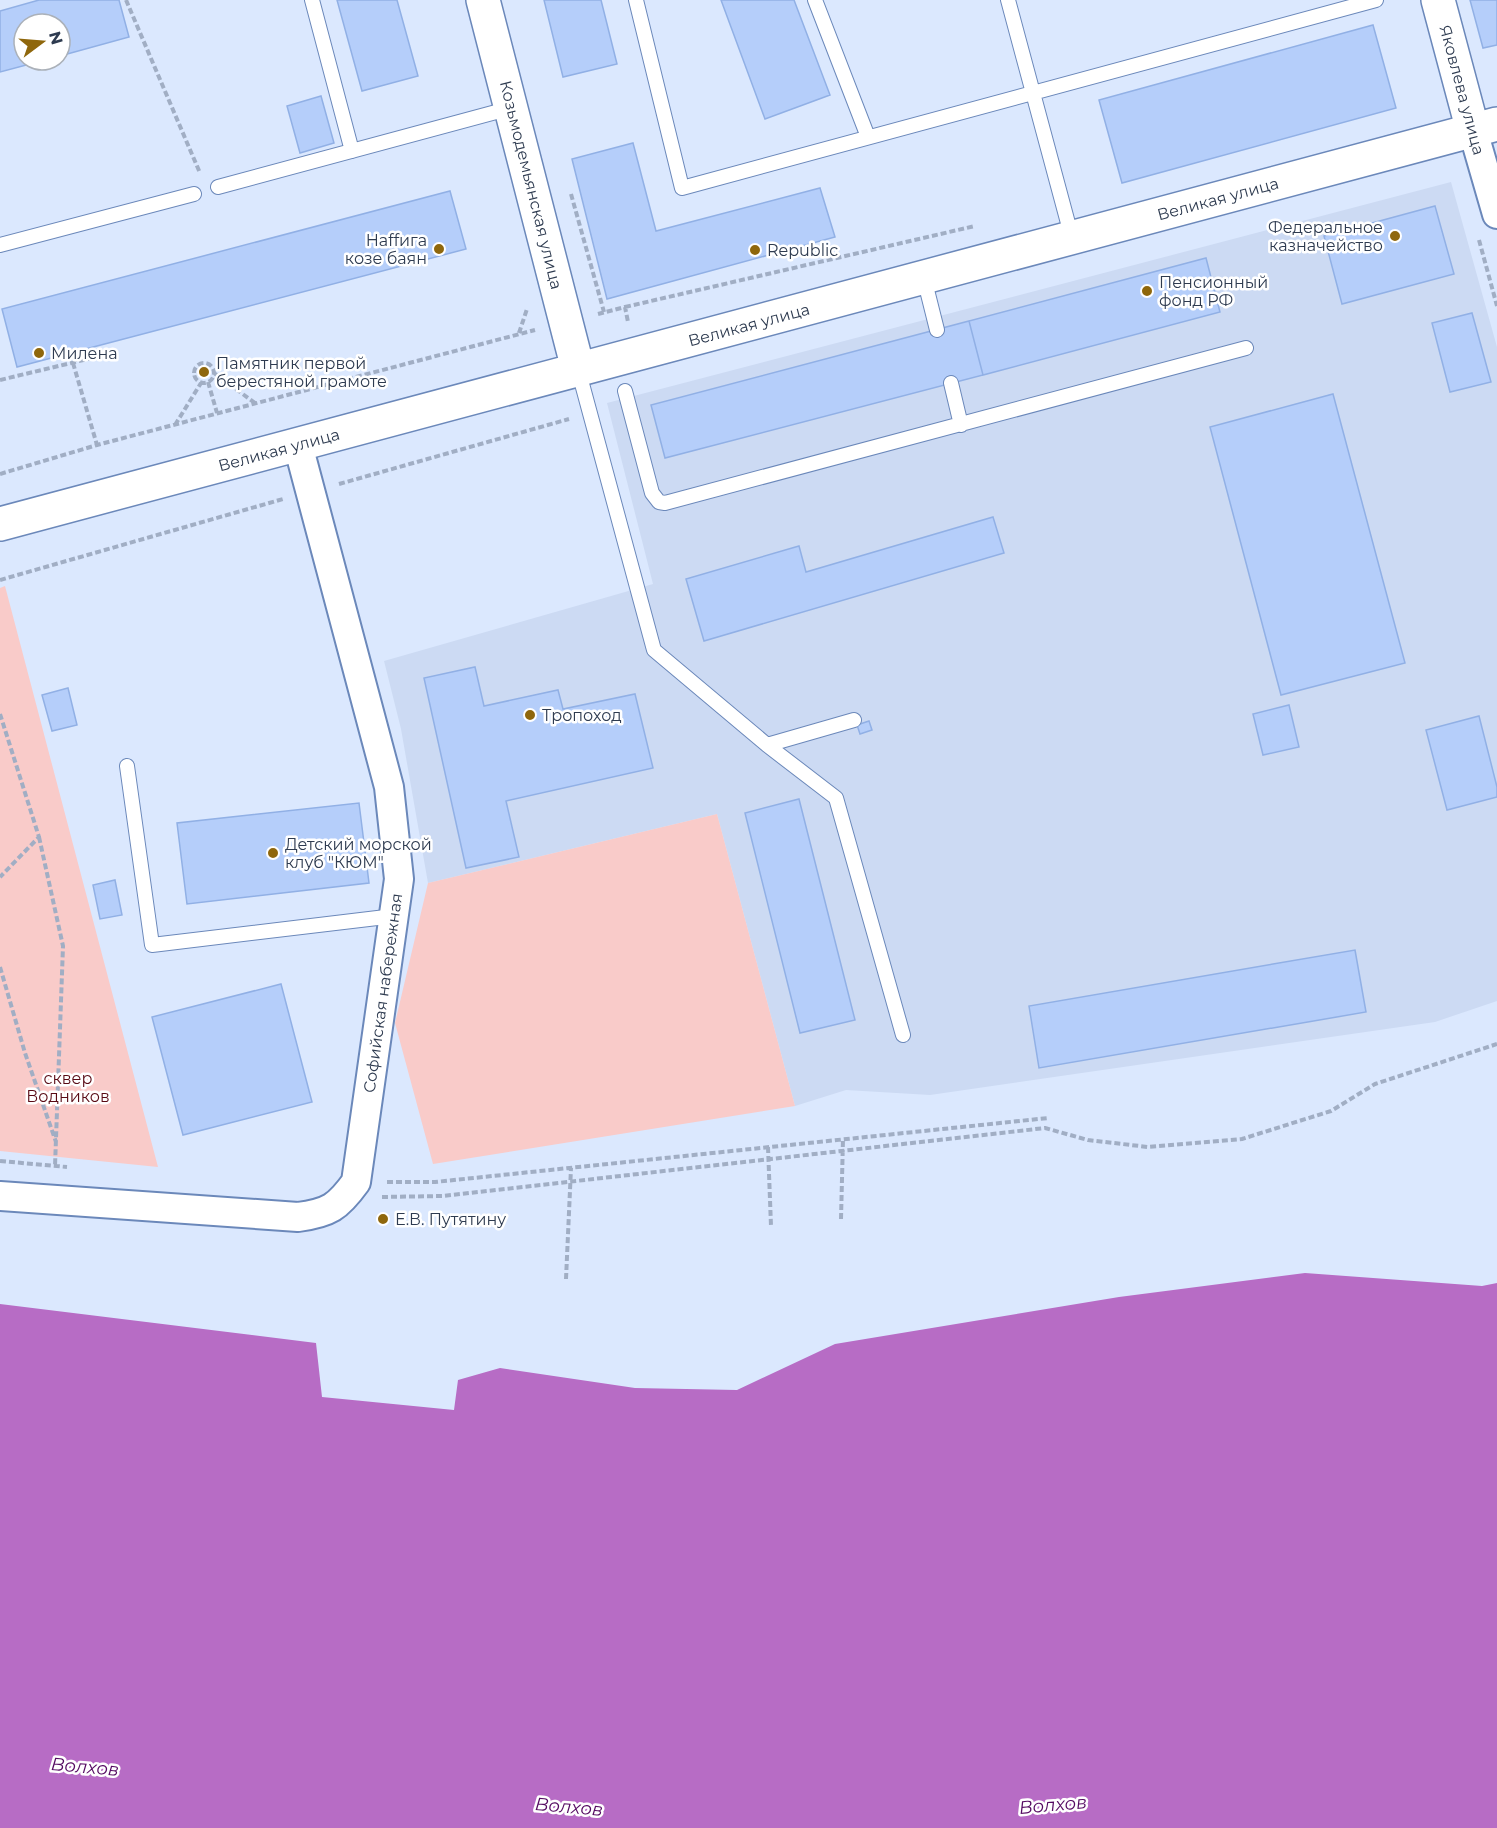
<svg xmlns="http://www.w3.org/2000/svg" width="1497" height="1828" font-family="Montserrat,sans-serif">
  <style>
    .built { fill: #ccdaf3 }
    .green { fill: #f9cbc9 }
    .water { fill: #b76cc5 }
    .building { fill: #b5cefa; stroke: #91b0e5; stroke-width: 1.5 }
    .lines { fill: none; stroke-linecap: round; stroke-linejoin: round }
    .lane-casing { stroke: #6b88ba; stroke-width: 16 }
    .street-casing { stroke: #6b88ba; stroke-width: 32 }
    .secondary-casing { stroke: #6b88ba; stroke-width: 36 }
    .path { stroke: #a1aec4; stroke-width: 4; stroke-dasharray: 6 3; stroke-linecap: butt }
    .lane { stroke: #fff; stroke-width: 14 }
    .street { stroke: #fff; stroke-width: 28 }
    .secondary { stroke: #fff; stroke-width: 33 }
    .poi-dot { fill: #8f670c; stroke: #fff; stroke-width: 2 }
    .labels { text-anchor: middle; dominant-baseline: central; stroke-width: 5; stroke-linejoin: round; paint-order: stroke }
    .street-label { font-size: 16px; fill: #2e3b50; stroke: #fff }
    .poi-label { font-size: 16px; fill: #2e3b50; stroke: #fff; text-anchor: start }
    .park-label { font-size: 16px; fill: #580a14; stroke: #fff }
    .water-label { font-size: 18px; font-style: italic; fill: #540a61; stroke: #fff }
  </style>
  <rect width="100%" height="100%" fill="#dbe8fe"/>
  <!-- built -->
  <path class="built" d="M1451,182L1497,347V1001L1435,1022L930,1095L846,1090L795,1106L717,814L428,883L401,729L384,661L653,584L607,403Z"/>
  <!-- green -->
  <path class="green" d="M5,586L158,1167L0,1151V588Z
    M717,814L795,1106L433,1164L395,1023L428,883Z"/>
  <!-- water -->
  <path class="water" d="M1305,1273L1482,1286L1497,1283V1828H0V1304L316,1343L322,1397L454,1410L458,1380L500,1368L635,1388L737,1390L835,1344L1119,1297Z"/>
  <!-- building -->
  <path class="building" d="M39,0H119L129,37L60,56V24H24V60H45L0,72V11Z
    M337,0H397L418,76L362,91Z
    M544,0H601L617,64L563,77Z
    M721,0H794L830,95L765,119Z
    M1470,0H1497V45L1483,48Z
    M1373,25L1396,108L1122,183L1099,100Z
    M321,96L334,143L300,153L287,106Z
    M633,143L656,231L820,188L835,237L607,299L572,159Z
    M450,191L466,249L17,367L2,309Z
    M1435,206L1454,274L1342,304L1324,236Z
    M1206,258L1220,312L983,375L969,321Z
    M1472,313L1491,382L1450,392L1432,323Z
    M969,321L983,375L665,458L651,405Z
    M1333,394L1405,663L1281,695L1210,427Z
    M993,517L1004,553L704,641L686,579L799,546L806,572Z
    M475,667L484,706L558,690L563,709L635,694L653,768L506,801L519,857L466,868L424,678Z
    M68,688L77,725L52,731L42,695Z
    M1289,705L1299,747L1263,755L1253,714Z
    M1479,716L1497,787V797L1447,810L1426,730Z
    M869,721L872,730L860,734L857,725Z
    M799,799L855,1020L800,1033L745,813Z
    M359,803L369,883L187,904L177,823Z
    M115,880L122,915L100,919L93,885Z
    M1355,950L1366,1012L1039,1068L1029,1006Z
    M281,984L312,1102L183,1135L152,1017Z"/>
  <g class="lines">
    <!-- lane casing -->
    <g class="lane-casing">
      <path id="lane" d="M312,0L352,151
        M636,0L682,188L1376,0
        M815,0L868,137
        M1008,0L1072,238
        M218,187L511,108
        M0,245L194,194
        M924,278L937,330
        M578,369L654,650L767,745L836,798L903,1035
        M951,383L961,425
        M625,391L652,493L659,502L665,503L1246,348
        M767,745L854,720
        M127,766L152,945L394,916"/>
    </g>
    <!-- street casing -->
    <g class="street-casing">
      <path id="street" d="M1473,131L1497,214
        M0,1196L298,1217C329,1213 338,1207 356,1182L399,879L389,787L298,445"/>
    </g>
    <!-- secondary casing -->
    <g class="secondary-casing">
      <path id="secondary" d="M483,0L578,369
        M1438,0L1473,131
        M0,524L1497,124"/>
    </g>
    <!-- path -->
    <path class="path" d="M126,0L200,173
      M571,194L604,312
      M1479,240L1497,306
      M625,307L975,226
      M598,314L625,307L628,322
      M519,333L527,309
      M75,352L78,361
      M73,363L97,445
      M194 373a10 10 0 1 1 20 0a10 10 0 1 1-20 0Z
      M214,373L255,403
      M0,380L117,352
      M208,382L217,413
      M175,425L201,383
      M0,474L97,445L535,330
      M339,484L569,419
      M0,580L283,499
      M0,714L39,837L0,877
      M39,837L63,946L55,1166
      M0,967L25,1053L56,1142
      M768,1147L771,1226
      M0,1161L67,1167
      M387,1182H435L1048,1118
      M382,1197L443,1196L1045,1128L1088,1140L1148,1147L1242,1139L1331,1111L1375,1084L1497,1044
      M841,1219L843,1139
      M566,1279L571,1168"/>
    <!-- lane -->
    <use href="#lane" class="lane"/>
    <!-- street -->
    <use href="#street" class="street"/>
    <!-- secondary -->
    <use href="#secondary" class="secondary"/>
  </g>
  <!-- markers -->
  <g class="poi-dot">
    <circle cx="1395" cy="236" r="6"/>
    <circle cx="439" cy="249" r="6"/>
    <circle cx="755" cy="250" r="6"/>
    <circle cx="1147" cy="291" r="6"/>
    <circle cx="39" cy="353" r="6"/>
    <circle cx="204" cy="372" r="6"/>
    <circle cx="530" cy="715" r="6"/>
    <circle cx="273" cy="853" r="6"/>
    <circle cx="383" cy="1219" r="6"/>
  </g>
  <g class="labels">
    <!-- street labels -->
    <g class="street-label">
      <text transform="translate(1462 90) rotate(75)">Яковлева улица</text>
      <text transform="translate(531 185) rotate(76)">Козьмодемьянская улица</text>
      <text transform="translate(1218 199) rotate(-15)">Великая улица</text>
      <text transform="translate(749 325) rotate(-15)">Великая улица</text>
      <text transform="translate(279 450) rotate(-15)">Великая улица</text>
      <text transform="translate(383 993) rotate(-82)">Софийская набережная</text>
    </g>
    <!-- poi labels -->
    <g class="poi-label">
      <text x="1383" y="227" text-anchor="end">Федеральное<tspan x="1383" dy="18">казначейство</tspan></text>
      <text x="427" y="240" text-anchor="end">Наffига<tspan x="427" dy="18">козе баян</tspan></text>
      <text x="767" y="250">Republic</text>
      <text x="1159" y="282">Пенсионный<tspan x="1159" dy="18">фонд РФ</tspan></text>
      <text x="51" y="353">Милена</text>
      <text x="216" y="363">Памятник первой<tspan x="216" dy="18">берестяной грамоте</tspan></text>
      <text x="542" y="715">Тропоход</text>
      <text x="285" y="844">Детский морской<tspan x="285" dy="18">клуб "КЮМ"</tspan></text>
      <text x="395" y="1219">Е.В. Путятину</text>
    </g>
    <!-- park labels -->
    <g class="park-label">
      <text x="68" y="1078">сквер<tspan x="68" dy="18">Водников</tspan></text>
    </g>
    <!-- water labels -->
    <g class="water-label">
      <text transform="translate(85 1767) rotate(5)">Волхов</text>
      <text transform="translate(1053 1805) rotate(-5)">Волхов</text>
      <text transform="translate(569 1807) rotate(5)">Волхов</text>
    </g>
  </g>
  <!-- north arrow -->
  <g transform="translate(42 42) rotate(74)"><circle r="28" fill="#ffffff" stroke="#abb1b9" stroke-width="1.5"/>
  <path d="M0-4.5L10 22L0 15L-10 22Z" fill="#8f670c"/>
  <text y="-9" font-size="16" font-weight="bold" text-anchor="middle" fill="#2e3b50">N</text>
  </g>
</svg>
